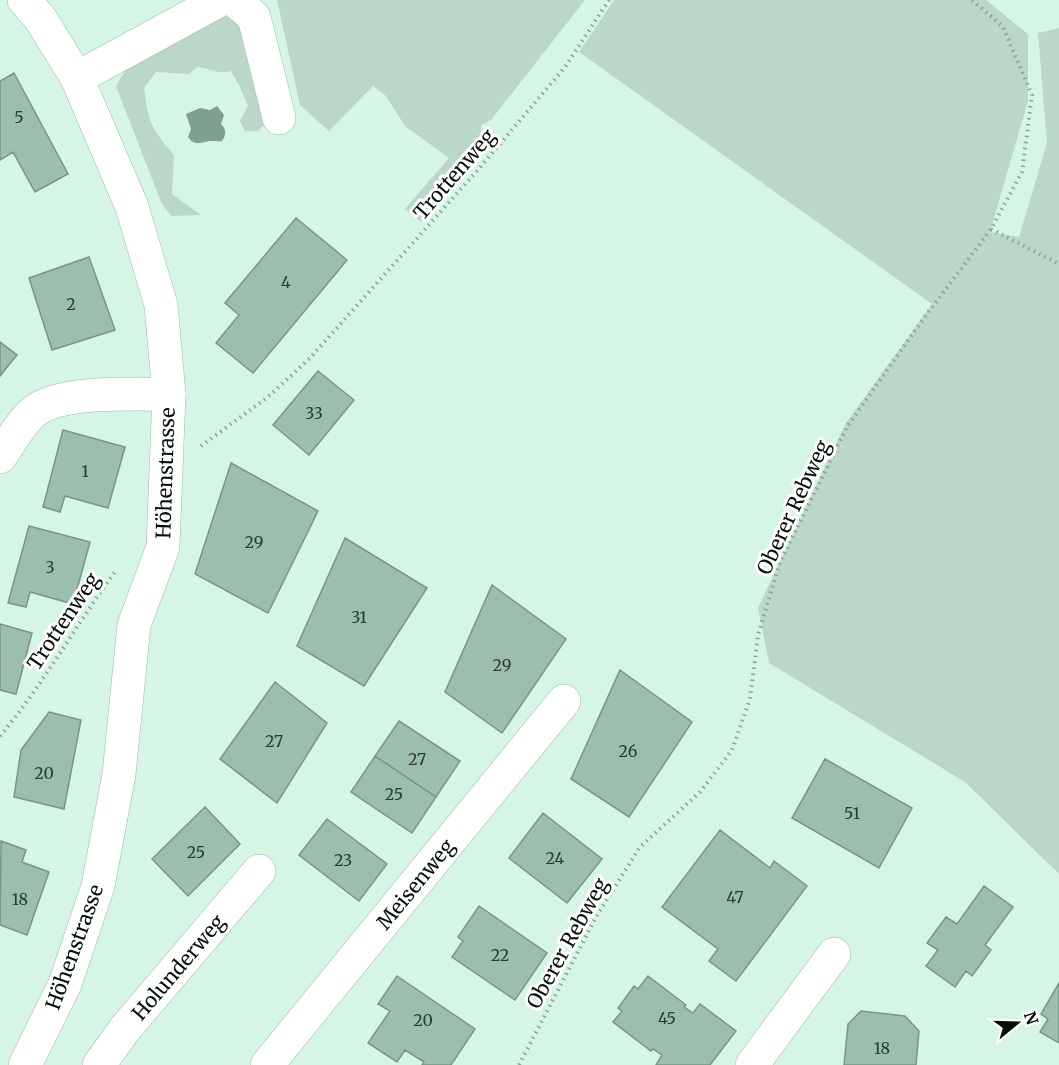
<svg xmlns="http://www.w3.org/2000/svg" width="1059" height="1065" font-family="Merriweather,serif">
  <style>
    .green { fill: #bbd7c8 }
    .water { fill: #80a08f }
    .building { fill: #9cbeac; stroke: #789687; stroke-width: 1.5 }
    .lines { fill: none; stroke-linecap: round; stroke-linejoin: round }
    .minor-casing { stroke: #9ab9a9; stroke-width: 34 }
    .path { stroke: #8aa395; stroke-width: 4; stroke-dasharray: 1.5 4.5; stroke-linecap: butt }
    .minor { stroke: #fff; stroke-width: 33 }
    .labels { text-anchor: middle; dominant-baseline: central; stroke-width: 6; stroke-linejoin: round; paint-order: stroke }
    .number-label { font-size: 16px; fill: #2a3b32 }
    .street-label { font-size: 20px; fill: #040f09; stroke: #fff }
  </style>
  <rect width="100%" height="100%" fill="#d5f6e4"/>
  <!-- green -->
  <path class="green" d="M277,0H585L491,120L481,125V153L421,222L405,209L449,158L405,126L386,96L373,86L329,131L300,105Z
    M614,0H986L1028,34V101L990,232L1019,237L1047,143L1038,33L1059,28V874L965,782L769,663L758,608L846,423L932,304L579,52Z
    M219,16L246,19L270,120L258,131H245L240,121L248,106L240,87L231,71C217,75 210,68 197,67L189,74L156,72L144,88C148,123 152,129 174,155L172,194L201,215L171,216L161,202L116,86L125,71Z"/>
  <!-- water -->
  <path class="water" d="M217,106L224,115L221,124C227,130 226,135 222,141C217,142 211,140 206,142C197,143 194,145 188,137L191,129L186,114L200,108L210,110Z"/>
  <!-- building -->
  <path class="building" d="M14,73L68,174L35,192L13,152L0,160V81Z
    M296,218L347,260L253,373L216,343L239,315L225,303Z
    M89,257L115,330L52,350L29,278Z
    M0,342L17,355L0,376Z
    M318,371L354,400L309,455L273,425Z
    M63,430L125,447L108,508L65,496L60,512L43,507Z
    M231,463L318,511L268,613L195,574Z
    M29,526L90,542L73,604L30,592L26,607L8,603Z
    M345,538L427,588L364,686L297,646Z
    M492,585L566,639L502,733L445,692Z
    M0,624L32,633L16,694L0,690Z
    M620,670L692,722L629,817L571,779Z
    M275,682L327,723L277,803L220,759Z
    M49,712L81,720L64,809L14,797L21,750Z
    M399,721L460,761L436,797L375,756Z
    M375,756L436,797L412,833L351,792Z
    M825,759L912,808L879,868L792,818Z
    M205,807L240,844L188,896L152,859Z
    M543,813L602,859L567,903L509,858Z
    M327,819L387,864L359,901L299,855Z
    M720,830L770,868L774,861L807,886L736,981L709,961L718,949L662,907Z
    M1,841L26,850L22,862L49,872L27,935L0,925Z
    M984,886L1013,907L985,945L991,950L972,976L966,971L955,987L926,966L938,950L927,943L946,917L957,924Z
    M479,906L547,953L515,1000L452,957L463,941L458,937Z
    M397,976L475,1029L451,1065H422L424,1062L405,1050L397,1062L368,1043L390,1011L378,1004Z
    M648,976L686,1005L684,1007L693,1013L700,1004L736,1031L710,1065H656L662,1055L653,1049L651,1051L613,1022L622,1011L618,1008L634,986L638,989Z
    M1059,983V1043L1040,1032L1048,1019L1041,1014Z
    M861,1011L905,1016L919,1031L916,1065H844L848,1024Z"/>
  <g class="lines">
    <!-- minor casing -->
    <g class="minor-casing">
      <g id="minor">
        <path d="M24,0L40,18L77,78L132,207L161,305L169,394L163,547L134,625L119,774L98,886L65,984L25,1065"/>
        <path d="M234,0L254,17L279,118"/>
        <path d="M77,78L220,0"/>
        <path d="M0,457C11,442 21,421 36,410C65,390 134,395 169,394"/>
        <path id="s1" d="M99,1065L124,1030L259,871"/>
        <path id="s2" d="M267,1065L564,701"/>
        <path d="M752,1065L834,954"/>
      </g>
    </g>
    <!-- path -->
    <path class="path" d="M991,229L1059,264
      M201,446L268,397L310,358L477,171L565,67L609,0
      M0,736C43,685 75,626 115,572
      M519,1065L596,917L640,847L700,792L732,750L750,699L758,635L780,562L847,427L921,322L991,229L1022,172L1032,95L1003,27L972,0"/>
    <!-- minor -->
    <use href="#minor" class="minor"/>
  </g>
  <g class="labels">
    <!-- number labels -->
    <g class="number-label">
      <text x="19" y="117">5</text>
      <text x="286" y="282">4</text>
      <text x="71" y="304">2</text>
      <text x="314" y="413">33</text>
      <text x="85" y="471">1</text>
      <text x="254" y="542">29</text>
      <text x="50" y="567">3</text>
      <text x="359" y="617">31</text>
      <text x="502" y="665">29</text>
      <text x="274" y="741">27</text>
      <text x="628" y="751">26</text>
      <text x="417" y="759">27</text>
      <text x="44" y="773">20</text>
      <text x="394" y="794">25</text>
      <text x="852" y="813">51</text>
      <text x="196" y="852">25</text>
      <text x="555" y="858">24</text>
      <text x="343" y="860">23</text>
      <text x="735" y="897">47</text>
      <text x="20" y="899">18</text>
      <text x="500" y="955">22</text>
      <text x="667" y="1018">45</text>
      <text x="423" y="1020">20</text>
      <text x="882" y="1048">18</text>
    </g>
    <!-- street labels -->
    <g class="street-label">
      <text transform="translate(454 174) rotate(-49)">Trottenweg</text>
      <text transform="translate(165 473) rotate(-88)">Höhenstrasse</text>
      <text transform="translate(793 507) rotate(-65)">Oberer Rebweg</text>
      <text transform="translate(63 621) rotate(-56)">Trottenweg</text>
      <text stroke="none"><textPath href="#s2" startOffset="234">Meisenweg</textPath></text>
      <text transform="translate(567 943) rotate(-61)">Oberer Rebweg</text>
      <text transform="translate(74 947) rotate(-70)">Höhenstrasse</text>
      <text stroke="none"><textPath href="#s1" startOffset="126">Holunderweg</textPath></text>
    </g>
  </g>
  <!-- north arrow -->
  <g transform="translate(1017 1023) rotate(71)" stroke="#ffffff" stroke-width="4.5" paint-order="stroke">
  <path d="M0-4.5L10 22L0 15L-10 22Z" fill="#040f09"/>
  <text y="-9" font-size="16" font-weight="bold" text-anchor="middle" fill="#040f09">N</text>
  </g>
</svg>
